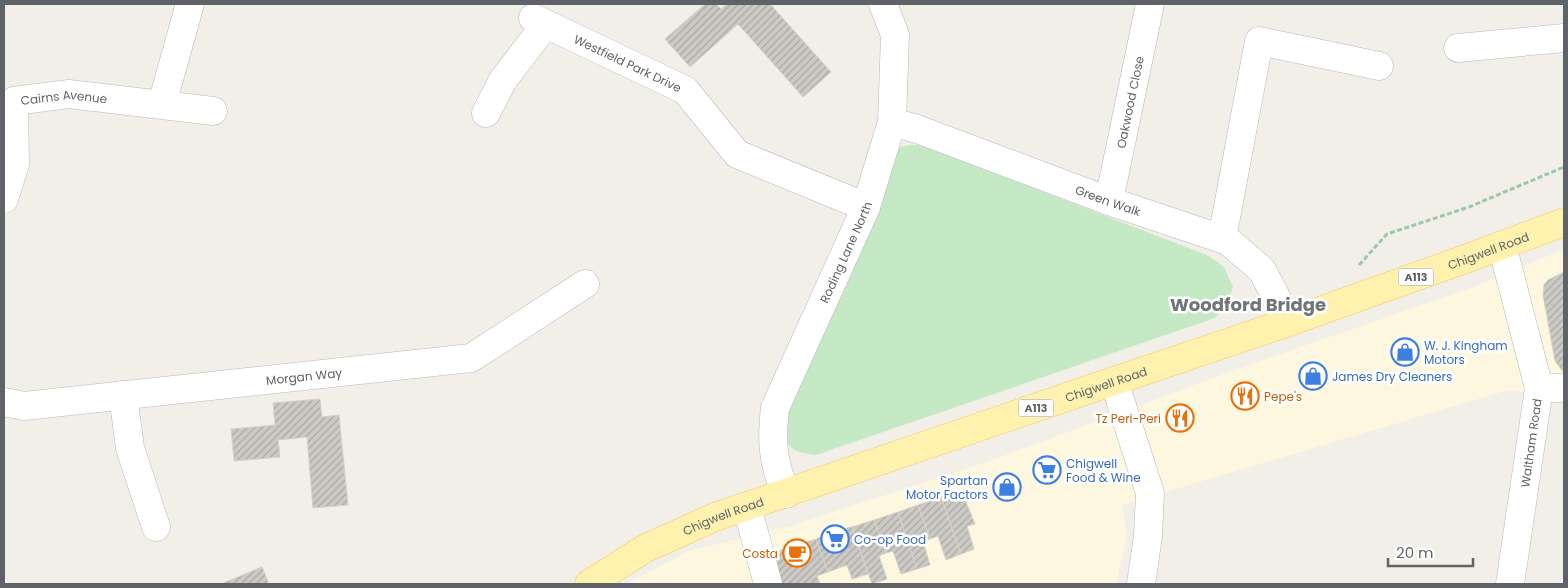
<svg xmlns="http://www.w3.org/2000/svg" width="1568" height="588" font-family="Poppins,sans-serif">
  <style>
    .commercial { fill: #fef7e0 }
    .green { fill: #c5e8c5 }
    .building { fill: url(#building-hatch); stroke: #d6d1c6 }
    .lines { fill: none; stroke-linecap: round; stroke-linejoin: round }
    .minor-casing { stroke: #b5b8bc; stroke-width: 29 }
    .major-casing { stroke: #f2c960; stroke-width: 29 }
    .path { stroke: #9cc7a9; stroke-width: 3; stroke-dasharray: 5 2.5; stroke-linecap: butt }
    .minor { stroke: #fff; stroke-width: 28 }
    .major { stroke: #fff2af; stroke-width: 28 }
    .labels { text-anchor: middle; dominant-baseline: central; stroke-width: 5; stroke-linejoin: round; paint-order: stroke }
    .shield { fill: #fff; stroke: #8f9295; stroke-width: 1 }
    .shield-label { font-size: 11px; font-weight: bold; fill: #5f6368 }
    .street-label { font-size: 12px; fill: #5f6368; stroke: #fff }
    .shop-label { font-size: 12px; fill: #366cbe; stroke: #fff; text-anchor: start }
    .food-label { font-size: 12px; fill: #c56008; stroke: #fff; text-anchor: end }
    .district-label { font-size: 18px; font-weight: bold; fill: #70757a; stroke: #fff }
  </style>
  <defs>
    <pattern id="building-hatch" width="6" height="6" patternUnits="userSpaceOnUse" patternTransform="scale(1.25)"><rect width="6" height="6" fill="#cccac5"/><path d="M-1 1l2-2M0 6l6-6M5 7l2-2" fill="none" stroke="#a9a8a4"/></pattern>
  </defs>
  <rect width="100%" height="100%" fill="#f1efe8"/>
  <!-- commercial -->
  <path class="commercial" d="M1564,249V398L1508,390L1122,505L1127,536L1116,584H626L689,551L790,526L984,463L1251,364L1474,287Z"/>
  <!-- green -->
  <path class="green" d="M909,145H922L1209,256L1224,267L1233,287L1228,302L1215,318L816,455C794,452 786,450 782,425L887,161L900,147Z"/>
  <!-- building -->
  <path class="building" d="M705,4H716L721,9L727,4H770L831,72L803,97L738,24L690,67L665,39Z
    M1564,272V373L1555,361L1543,295L1544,285L1548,280Z
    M320,399L322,417L339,415L348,505L313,508L307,437L278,440L280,457L234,461L231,429L275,425L273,403Z
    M961,490L975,524L967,526L974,549L961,554L941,497Z
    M941,497L961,554L946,560L938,536L930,539L918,505Z
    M918,505L930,539L923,541L930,565L917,569L898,512Z
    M898,512L917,569L901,574L893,551L886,553L874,520Z
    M874,520L886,553L879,556L887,579L872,584L852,527Z
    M850,527H852L868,574L852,579L847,565L828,572L816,539Z
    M816,539L828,572L817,576L820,584H779L769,554Z
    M262,567L269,584H221Z"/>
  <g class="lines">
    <!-- minor casing -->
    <g class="minor-casing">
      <g id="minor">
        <path id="s1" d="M533,18L685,90L737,154L866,207"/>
        <path d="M1458,48L1564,38"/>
        <path d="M162,104L190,4"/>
        <path d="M486,113L503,80L546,24"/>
        <path id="s2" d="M892,122L917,129L1109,201L1228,241L1262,270L1276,297L1286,323"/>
        <path id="s3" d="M4,199L15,164L14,101L69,94L213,111"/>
        <path id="s4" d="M1109,201L1150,4"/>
        <path d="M1222,239L1259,41L1379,66"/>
        <path d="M1502,245L1539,388L1510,584"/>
        <path d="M1114,381L1150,493L1148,536L1141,584"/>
        <path d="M1539,388H1564"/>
        <path d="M123,395L130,448L156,527"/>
        <path id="s5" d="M4,402L24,406L471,358L585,284"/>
        <path id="s6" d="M786,494C773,462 771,443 775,408L866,207L892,122L895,35L883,4"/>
        <path d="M747,507L768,584"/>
      </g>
    </g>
    <!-- major casing -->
    <g class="major-casing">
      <g id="major">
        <path id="s7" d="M589,584L646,548L715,517L1114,381L1286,323L1468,258L1564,222"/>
      </g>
    </g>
    <!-- path -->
    <path class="path" d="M1359,265L1387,234L1469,207L1564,167"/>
    <!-- minor -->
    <use href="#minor" class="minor"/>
    <!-- major -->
    <use href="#major" class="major"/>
  </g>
  <!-- icons -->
  <defs>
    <g id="shop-ring" transform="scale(1.4375)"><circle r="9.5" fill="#fff" stroke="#3f7fe0" stroke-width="1.5"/><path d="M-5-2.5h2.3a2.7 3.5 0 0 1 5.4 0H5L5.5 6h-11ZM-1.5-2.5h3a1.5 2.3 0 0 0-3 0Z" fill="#3f7fe0"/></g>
    <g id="restaurant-ring" transform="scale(1.4375)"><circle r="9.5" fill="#fff" stroke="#e8710a" stroke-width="1.5"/><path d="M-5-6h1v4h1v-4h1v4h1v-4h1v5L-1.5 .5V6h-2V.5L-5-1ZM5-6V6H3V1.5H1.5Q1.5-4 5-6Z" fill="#e8710a"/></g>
    <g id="supermarket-ring" transform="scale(1.4375)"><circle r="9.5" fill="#fff" stroke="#3f7fe0" stroke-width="1.5"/><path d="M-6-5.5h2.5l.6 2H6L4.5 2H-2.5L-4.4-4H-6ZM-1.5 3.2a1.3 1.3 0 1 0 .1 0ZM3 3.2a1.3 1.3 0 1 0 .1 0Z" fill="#3f7fe0"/></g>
    <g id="cafe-ring" transform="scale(1.4375)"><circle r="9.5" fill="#fff" stroke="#e8710a" stroke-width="1.5"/><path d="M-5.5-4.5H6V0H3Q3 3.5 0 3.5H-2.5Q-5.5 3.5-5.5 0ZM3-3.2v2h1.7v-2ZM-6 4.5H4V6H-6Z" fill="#e8710a"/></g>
  </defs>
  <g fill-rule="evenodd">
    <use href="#shop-ring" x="1405" y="352"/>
    <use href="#shop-ring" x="1313" y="376"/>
    <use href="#restaurant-ring" x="1245" y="396"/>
    <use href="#restaurant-ring" x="1180" y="418"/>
    <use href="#supermarket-ring" x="1047" y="470"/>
    <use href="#shop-ring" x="1007" y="487"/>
    <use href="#supermarket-ring" x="835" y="539"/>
    <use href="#cafe-ring" x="797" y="553"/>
  </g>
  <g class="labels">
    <!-- shield labels -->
    <g class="shield">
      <rect x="1398.5" y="268.5" width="35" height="17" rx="4"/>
      <rect x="1018.5" y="399.5" width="35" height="17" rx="4"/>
    </g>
    <g class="shield-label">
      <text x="1416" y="277">A113</text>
      <text x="1036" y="408">A113</text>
    </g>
    <!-- street labels -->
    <g class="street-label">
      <text stroke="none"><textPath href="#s1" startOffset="105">Westfield Park Drive</textPath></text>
      <text stroke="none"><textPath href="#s3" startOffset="150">Cairns Avenue</textPath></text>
      <text stroke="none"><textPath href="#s4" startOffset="101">Oakwood Close</textPath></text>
      <text stroke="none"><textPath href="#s2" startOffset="230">Green Walk</textPath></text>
      <text stroke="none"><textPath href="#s7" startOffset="961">Chigwell Road</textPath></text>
      <text stroke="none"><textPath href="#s6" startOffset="259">Roding Lane North</textPath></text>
      <text stroke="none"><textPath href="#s5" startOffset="302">Morgan Way</textPath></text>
      <text stroke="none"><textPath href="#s7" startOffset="556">Chigwell Road</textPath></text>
      <text transform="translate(1531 443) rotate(-82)">Waltham Road</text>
      <text stroke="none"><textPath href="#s7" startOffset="151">Chigwell Road</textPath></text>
    </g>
    <!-- shop labels -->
    <g class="shop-label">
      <text x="1424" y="345">W. J. Kingham<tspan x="1424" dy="14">Motors</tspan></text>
      <text x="1332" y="376">James Dry Cleaners</text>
      <text x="1066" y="463">Chigwell<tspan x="1066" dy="14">Food &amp; Wine</tspan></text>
      <text x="988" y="480" text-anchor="end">Spartan<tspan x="988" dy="14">Motor Factors</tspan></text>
      <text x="854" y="539">Co-op Food</text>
    </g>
    <!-- food labels -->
    <g class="food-label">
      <text x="1264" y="396" text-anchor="start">Pepe's</text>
      <text x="1161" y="418">Tz Peri-Peri</text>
      <text x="778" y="553">Costa</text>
    </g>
    <!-- district labels -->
    <g class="district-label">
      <text x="1248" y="304">Woodford Bridge</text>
    </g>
  </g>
  <!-- border -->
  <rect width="1568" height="588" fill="none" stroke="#5f6368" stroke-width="10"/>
  <!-- scale -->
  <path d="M1388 558v8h85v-8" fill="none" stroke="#5f6368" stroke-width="2.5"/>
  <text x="1396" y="558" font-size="15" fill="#5f6368" stroke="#ffffff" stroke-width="4" paint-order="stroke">20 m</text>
</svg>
